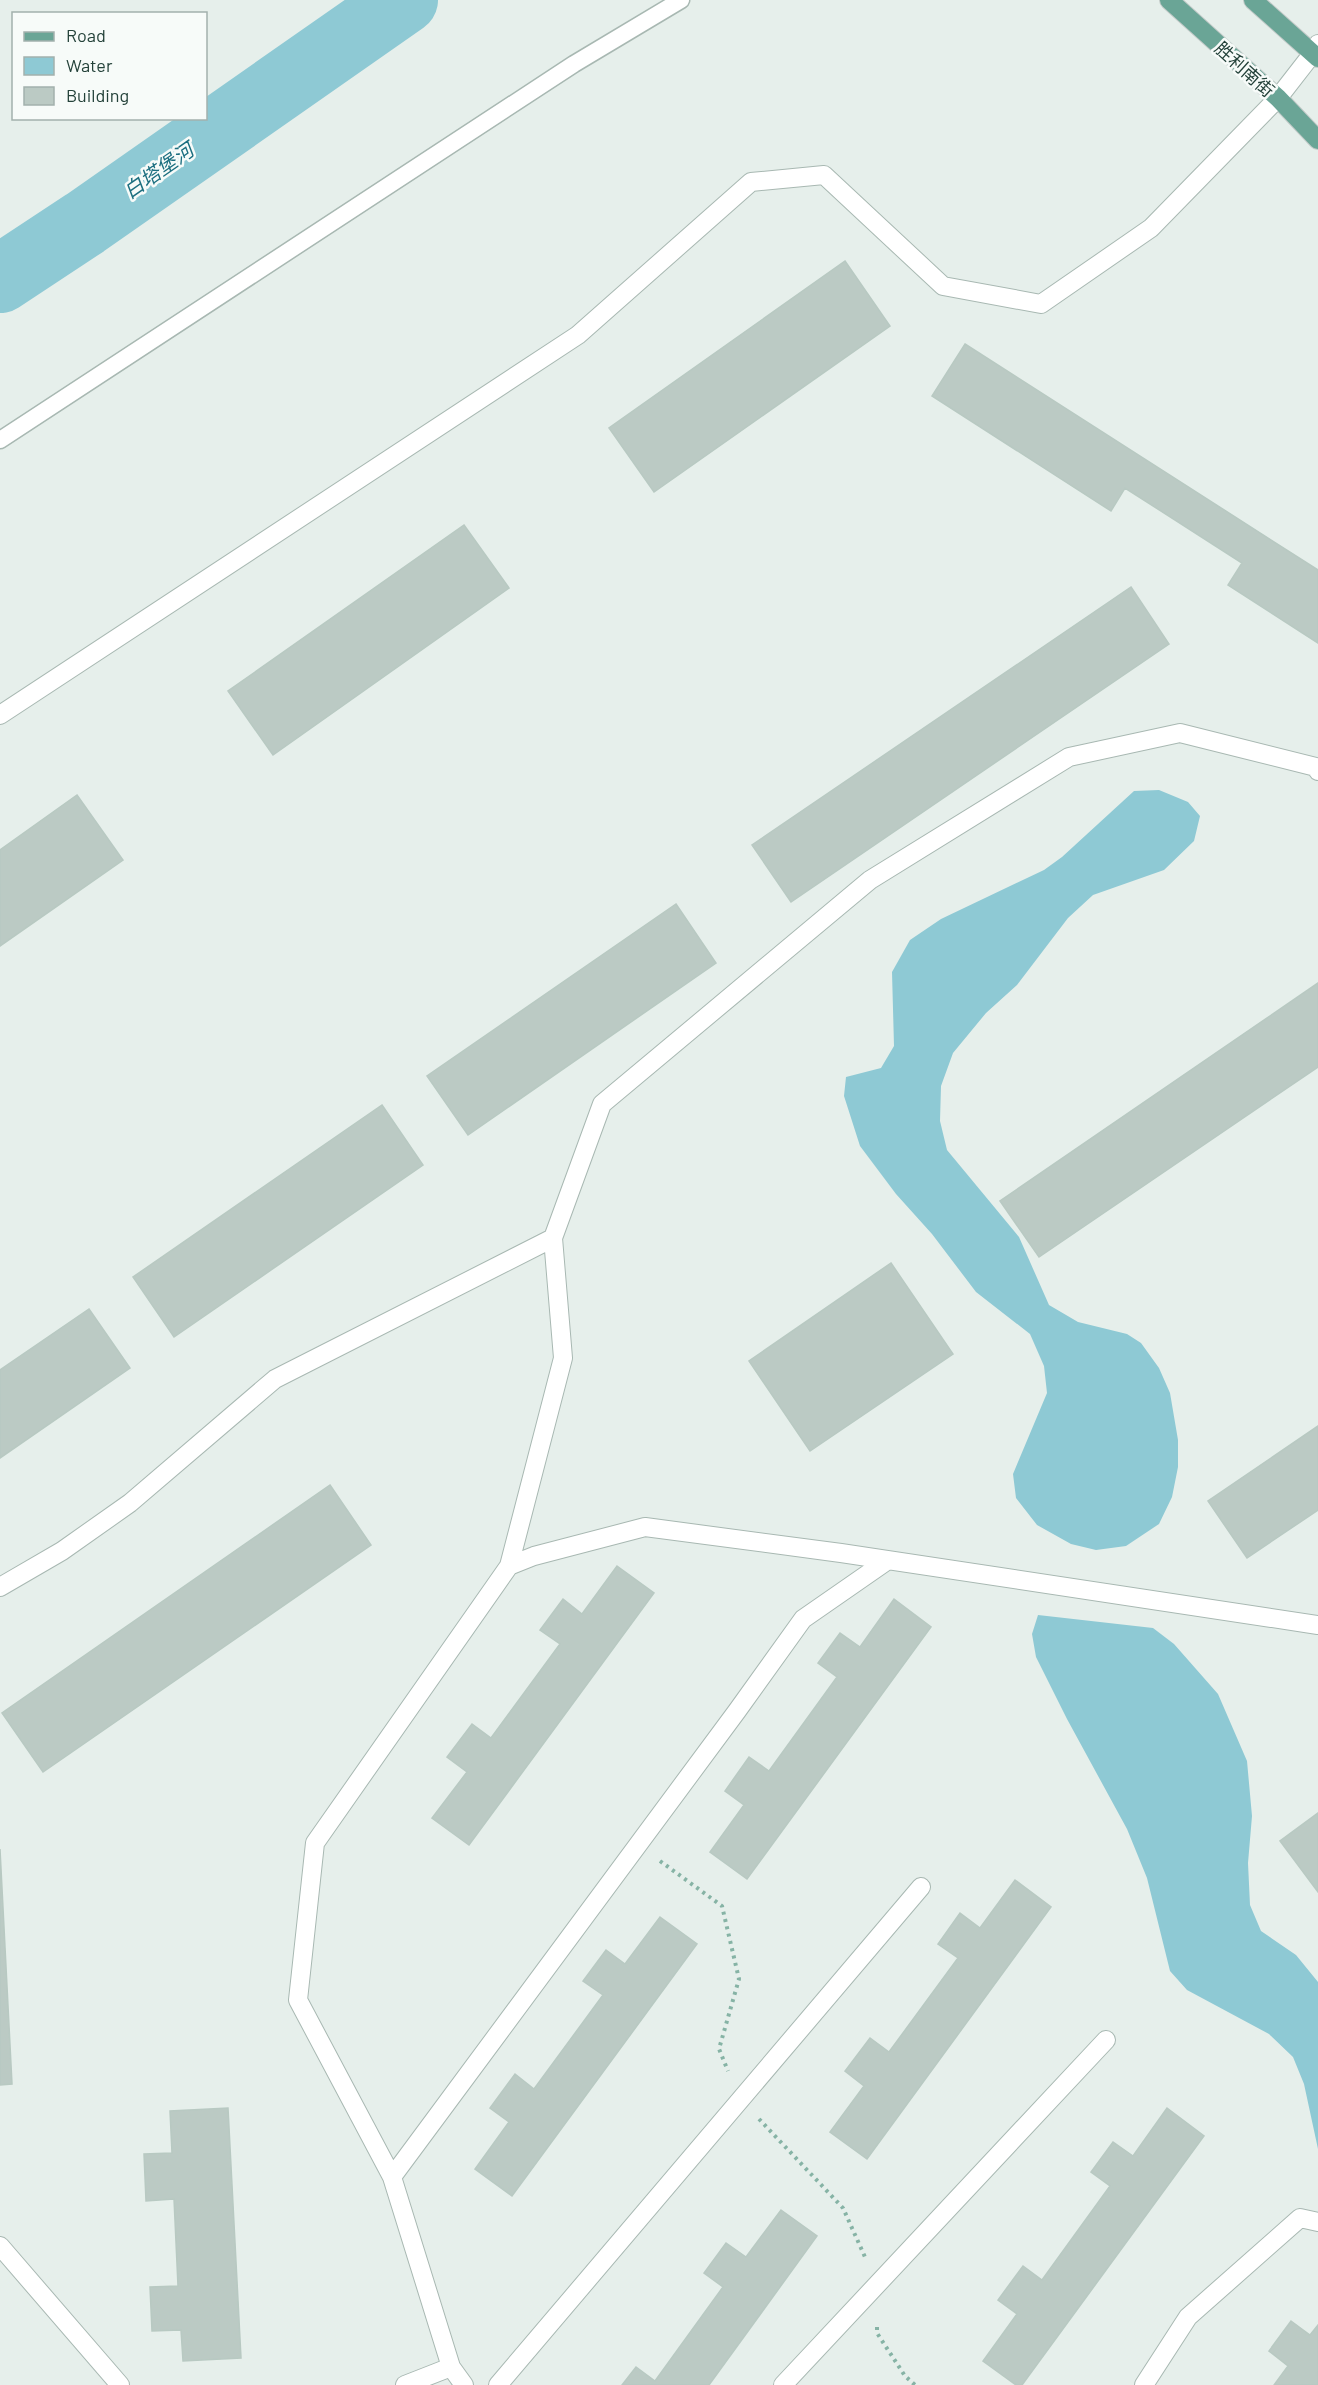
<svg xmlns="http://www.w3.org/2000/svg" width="1318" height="2385" font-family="Barlow,'Noto Sans SC',sans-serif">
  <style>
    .water { fill: #8ec9d4 }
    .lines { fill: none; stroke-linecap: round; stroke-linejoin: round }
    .river { stroke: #8ec9d4; stroke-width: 68 }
    .building { fill: #bbcac4; stroke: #b8c9c2; stroke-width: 1.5 }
    .service-casing { stroke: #a8b8b2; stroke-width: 19 }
    .minor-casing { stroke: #a8b8b2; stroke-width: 20 }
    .tertiary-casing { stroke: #a8b8b2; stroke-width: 20 }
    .primary-casing { stroke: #c2cac8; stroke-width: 20 }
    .path { stroke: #86b3a5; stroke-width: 4; stroke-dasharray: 3 4.5; stroke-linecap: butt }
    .service { stroke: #fff; stroke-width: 16 }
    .minor { stroke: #fff; stroke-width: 18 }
    .tertiary { stroke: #fff; stroke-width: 18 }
    .primary { stroke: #6aa596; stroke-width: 18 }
    .labels { text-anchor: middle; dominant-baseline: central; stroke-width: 5; stroke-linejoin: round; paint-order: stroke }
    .street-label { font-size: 18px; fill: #24423a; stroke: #f7fbf9 }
    .water-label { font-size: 20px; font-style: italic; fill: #1c6f80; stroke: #f7fbf9 }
  </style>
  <rect width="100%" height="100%" fill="#e6efeb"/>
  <!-- water -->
  <path class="water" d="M1159,790L1188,802L1200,816L1194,841L1164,870L1093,895L1068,918L1017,985L986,1013L953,1053L941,1086L940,1121L947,1150L1019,1237L1049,1305L1078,1322L1127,1334L1141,1343L1159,1368L1170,1393L1178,1440V1467L1172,1497L1159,1524L1126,1546L1096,1550L1071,1544L1037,1525L1016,1498L1013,1474L1047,1393L1044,1366L1030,1334L976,1292L932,1234L896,1194L860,1146L844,1096L846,1077L881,1068L894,1046L892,972L910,940L941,919L1044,870L1062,857L1134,791Z
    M1038,1615L1153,1628L1174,1644L1218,1694L1247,1761L1252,1816L1248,1863L1250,1905L1261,1931L1296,1955L1318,1982V2149L1304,2084L1293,2057L1269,2034L1187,1990L1170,1971L1147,1878L1127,1829L1067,1719L1036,1657L1032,1634Z"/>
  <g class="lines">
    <!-- river -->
    <path class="river" d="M0,279L85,223L404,0"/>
  </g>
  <!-- building -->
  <path class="building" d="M845,261L890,326L654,492L609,428Z
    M965,344L1318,570V643L1228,585L1242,563L1125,488L1111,511L932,396Z
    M464,525L509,588L273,755L228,691Z
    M1131,587L1169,644L791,902L752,845Z
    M77,795L123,860L0,946V850Z
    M676,904L716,963L468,1135L427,1076Z
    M1318,983V1067L1039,1257L1000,1201Z
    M382,1105L423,1165L174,1337L133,1277Z
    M891,1263L953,1354L810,1451L749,1361Z
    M89,1309L130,1368L0,1458V1370Z
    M1318,1426V1510L1247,1558L1208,1501Z
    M330,1485L371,1545L43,1772L2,1713Z
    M617,1566L654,1593L469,1845L432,1818L467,1772L447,1757L472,1724L491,1738L560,1644L540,1630L563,1599L582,1614Z
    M894,1599L931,1627L747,1879L710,1852L744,1805L725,1791L749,1757L769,1771L837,1677L818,1663L840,1633L860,1647Z
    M1318,1813V1892L1280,1841Z
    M0,1849L12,2084L0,2085Z
    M1015,1880L1051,1907L867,2159L830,2132L864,2086L845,2071L870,2038L889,2052L958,1958L938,1944L960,1913L980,1928Z
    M660,1917L697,1944L512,2196L475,2169L509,2122L490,2108L515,2074L534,2089L603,1995L583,1981L606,1950L625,1964Z
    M228,2108L241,2358L183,2361L181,2330L152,2331L150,2287L178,2286L174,2199L146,2201L144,2154L172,2153L170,2111Z
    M1167,2108L1204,2136L1022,2385H1016L983,2361L1017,2314L998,2300L1023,2266L1042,2280L1110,2186L1091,2172L1113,2142L1133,2156Z
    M781,2210L817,2236L709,2385H622L636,2367L655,2381L723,2287L704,2273L726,2243L746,2257Z
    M1291,2321L1310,2335L1318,2325V2385H1274L1288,2366L1269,2351Z"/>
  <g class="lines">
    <!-- service casing -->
    <g class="service-casing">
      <path id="service" d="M0,440L574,64L681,0"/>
    </g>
    <!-- minor casing -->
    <g class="minor-casing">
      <path id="minor" d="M0,715L578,335L751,182L824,175L943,286L1041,304L1151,228L1278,98
        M509,1566L534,1556L645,1527L841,1553L1318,1625
        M0,1587L62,1551L130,1503L275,1379L553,1238
        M392,2177L737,1711L803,1619L888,1560
        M0,2246L120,2385
        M405,2385L451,2367
        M464,2385L451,2367L392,2177L298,2000L315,1843L509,1566L563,1358L553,1238L602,1104L870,880L1069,757L1180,733L1316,767L1318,771
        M498,2385L921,1887
        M783,2385L1106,2040
        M1144,2385L1188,2317L1300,2218L1318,2222"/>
    </g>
    <!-- tertiary casing -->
    <g class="tertiary-casing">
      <path id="tertiary" d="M1278,98L1313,53L1318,44"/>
    </g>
    <!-- primary casing -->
    <g class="primary-casing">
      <path id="primary" d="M1169,0L1278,98L1318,140
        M1253,0L1318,58"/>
    </g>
    <!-- path -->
    <path class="path" d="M660,1861L722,1906L739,1979L719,2049L728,2071
      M759,2119L843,2208L865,2257
      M877,2327V2333L905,2376L915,2385"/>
    <!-- service -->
    <use href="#service" class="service"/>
    <!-- minor -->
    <use href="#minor" class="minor"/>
    <!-- tertiary -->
    <use href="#tertiary" class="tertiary"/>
    <!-- primary -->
    <use href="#primary" class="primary"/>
  </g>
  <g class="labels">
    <!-- street labels -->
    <g class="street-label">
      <text transform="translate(1245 69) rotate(42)">胜利南街</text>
    </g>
    <!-- water labels -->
    <g class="water-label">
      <text transform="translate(158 170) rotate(-35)">白塔堡河</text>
    </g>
  </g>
  <!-- legend -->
  <rect x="12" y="12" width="195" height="108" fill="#f7fbf9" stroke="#a3b1ad" stroke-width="1.5"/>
  <rect x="24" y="32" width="30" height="9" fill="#6aa596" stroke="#a3b1ad" stroke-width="1.5"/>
  <text x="66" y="42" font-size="18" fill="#24423a">Road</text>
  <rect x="24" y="57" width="30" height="18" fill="#8ec9d4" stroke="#a3b1ad" stroke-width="1.5"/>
  <text x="66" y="72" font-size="18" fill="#24423a">Water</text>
  <rect x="24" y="87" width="30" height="18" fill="#bbcac4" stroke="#a3b1ad" stroke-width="1.5"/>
  <text x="66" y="102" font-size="18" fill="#24423a">Building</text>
</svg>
